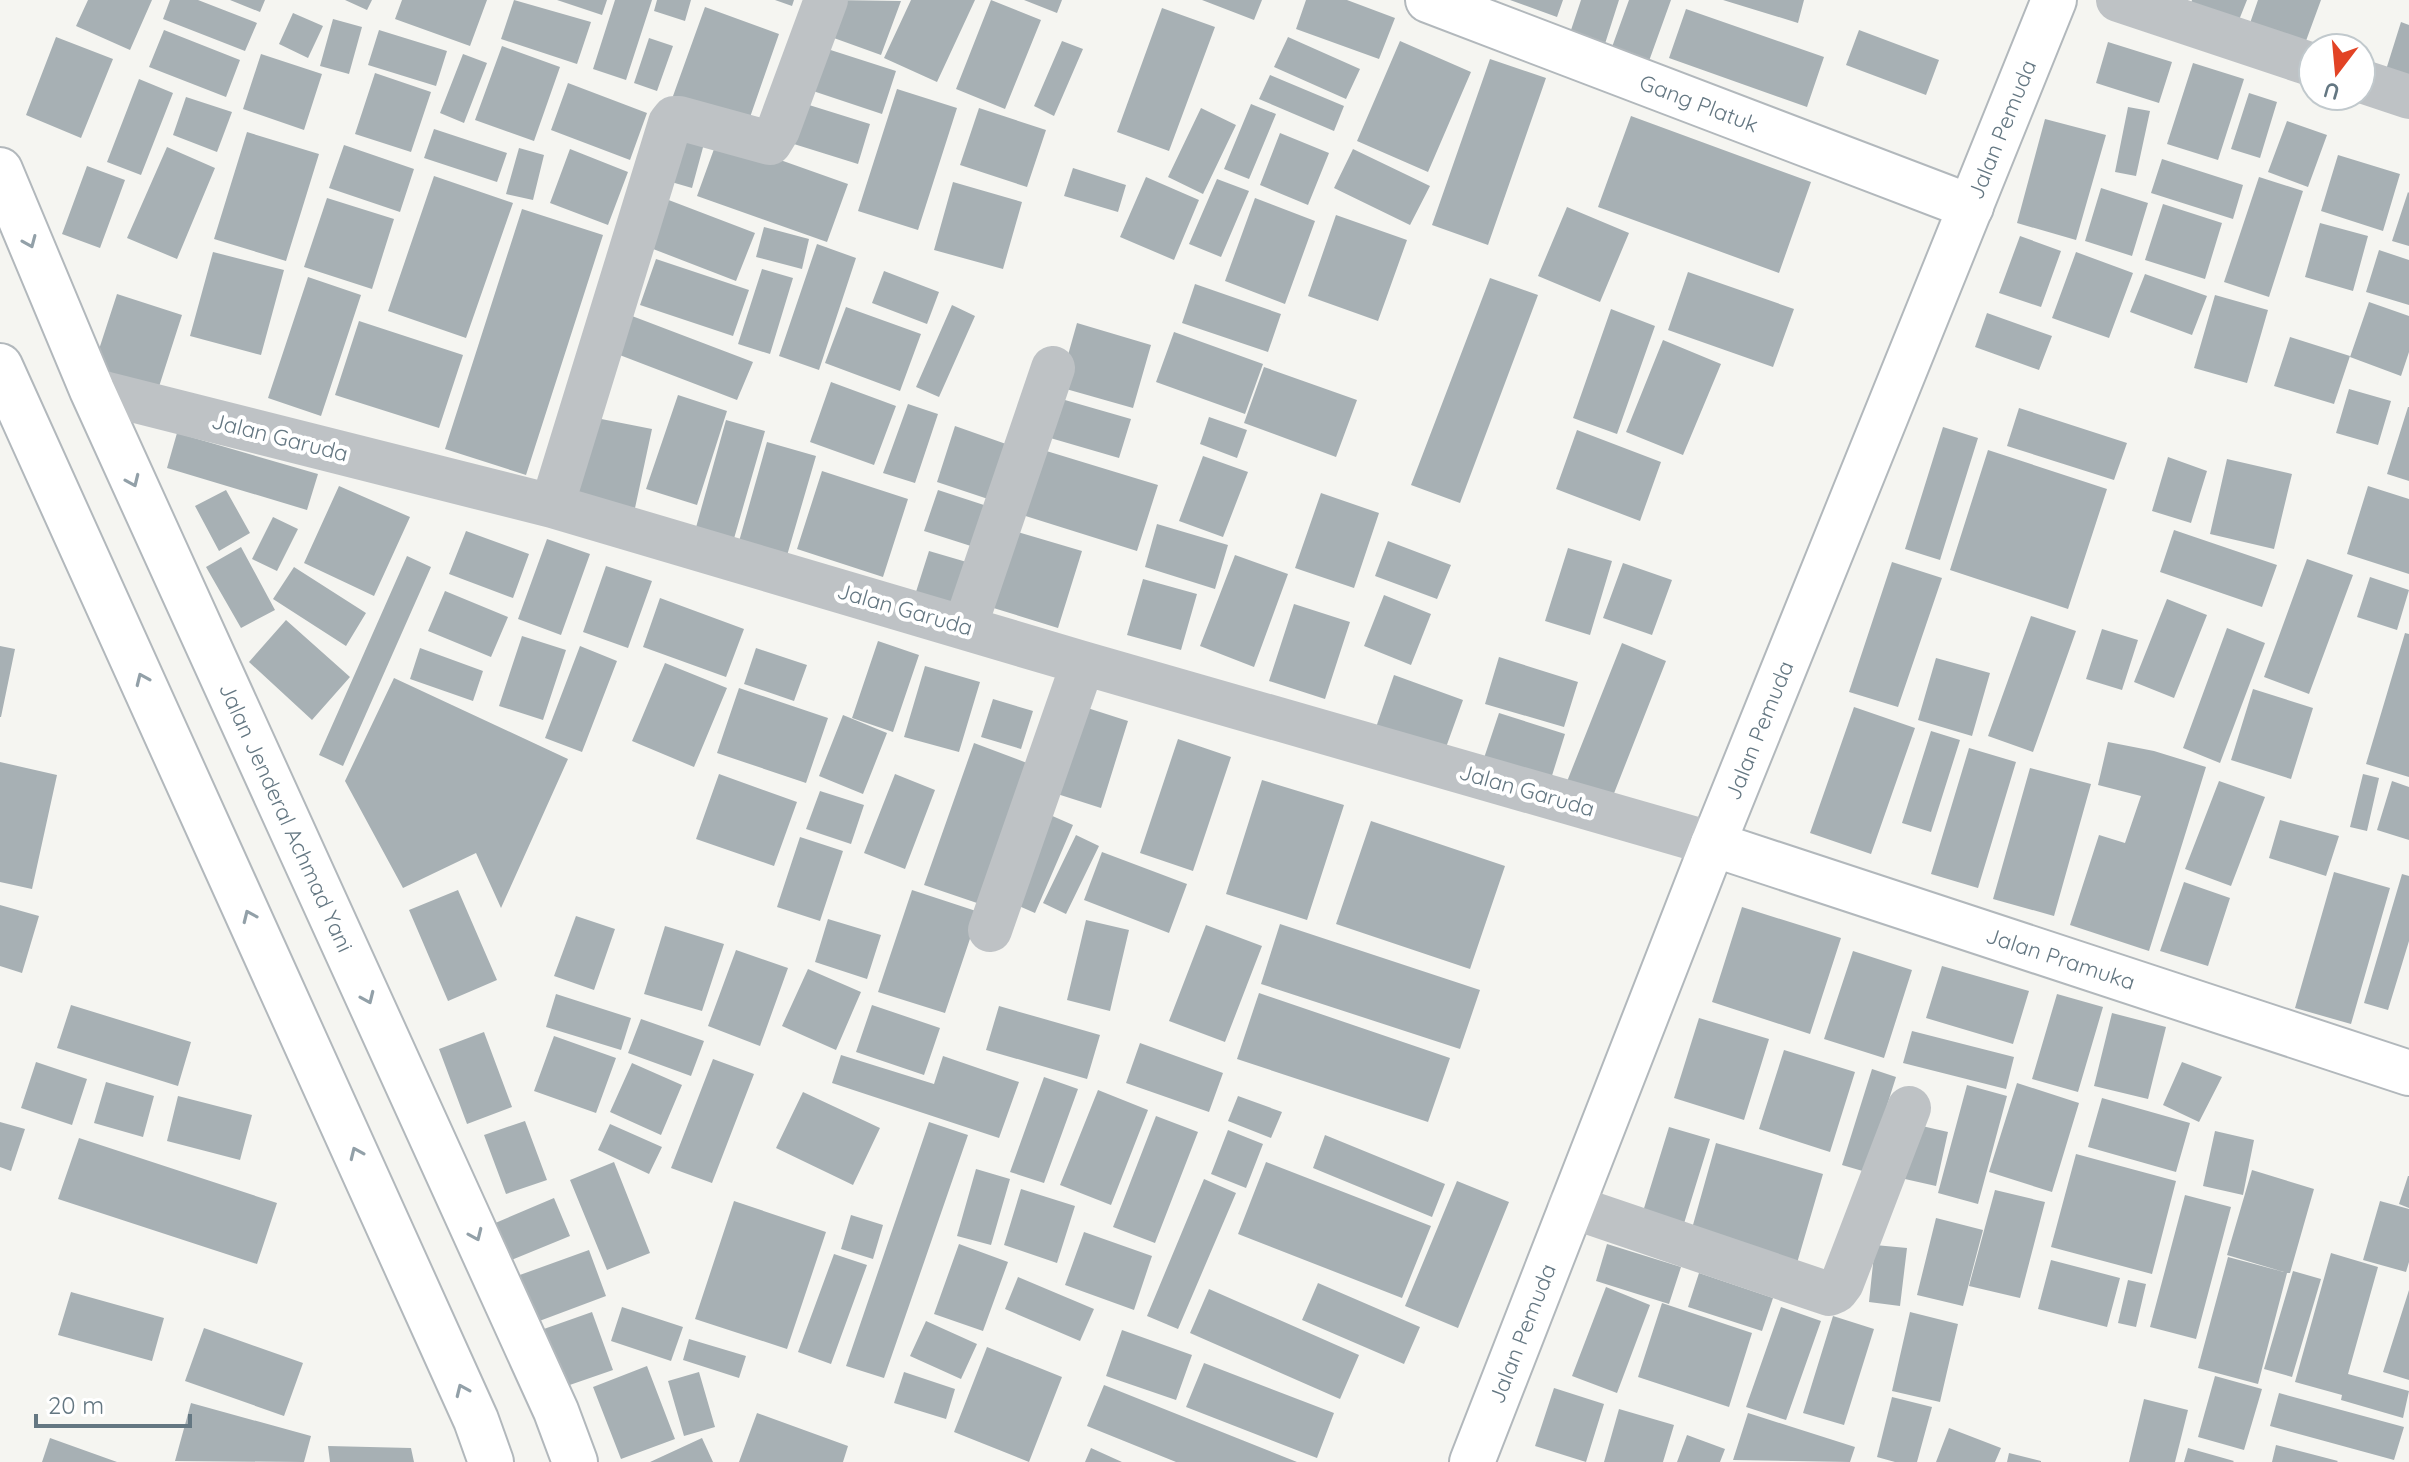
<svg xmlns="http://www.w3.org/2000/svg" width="2409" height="1462" font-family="Quicksand,sans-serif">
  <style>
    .building { fill: #a7b0b4 }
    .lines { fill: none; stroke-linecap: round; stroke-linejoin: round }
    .secondary-casing { stroke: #b2b8bc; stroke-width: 48 }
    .street { stroke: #bec2c5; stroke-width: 44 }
    .secondary { stroke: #fff; stroke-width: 44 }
    .oneway { stroke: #92a0a8 }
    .labels { text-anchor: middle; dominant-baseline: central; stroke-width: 8; stroke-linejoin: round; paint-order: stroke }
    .street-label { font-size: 22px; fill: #647782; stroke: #fff }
  </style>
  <rect width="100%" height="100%" fill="#f5f5f1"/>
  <!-- building -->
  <path class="building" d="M88,0H152L130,50L76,26Z
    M170,0H198L257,23L245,51L163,19Z
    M230,0H265L260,12Z
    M345,0H372L367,10Z
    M402,0H487L470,46L395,19Z
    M514,0L591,22L577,64L501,39Z
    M557,0H607L602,15Z
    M615,0H652L626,80L593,69Z
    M657,0H691L685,21L654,11Z
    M775,0H794L792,6Z
    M832,0L901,1L881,55L820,33Z
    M911,0H975L937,82L884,58Z
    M991,0L1041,20L1005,109L956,89Z
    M1024,0H1062L1057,13Z
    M1202,0H1262L1254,20Z
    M1306,0H1347L1395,18L1379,59L1296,29Z
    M1510,0H1563L1557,17Z
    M1581,0H1619L1603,50L1568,39Z
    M1629,0H1671L1649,61L1612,47Z
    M1723,0H1804L1798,23Z
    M2192,0H2247L2237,25L2190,6Z
    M2258,0H2321L2303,49L2248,29Z
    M705,7L779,34L748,123L673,96Z
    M1162,8L1215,27L1169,151L1117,132Z
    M1686,9L1824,57L1807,107L1669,58Z
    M293,13L323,26L308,58L279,44Z
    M333,19L362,27L349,74L320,66Z
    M2401,22L2409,25V81L2385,73Z
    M164,30L240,60L226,97L149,67Z
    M379,30L447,51L436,86L368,65Z
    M1859,30L1939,60L1926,95L1846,65Z
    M56,37L113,59L81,138L26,115Z
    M1288,37L1360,69L1346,99L1274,67Z
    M649,38L673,46L657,91L634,83Z
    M1062,41L1083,49L1054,116L1034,106Z
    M1400,41L1471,72L1428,172L1357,141Z
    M2108,42L2172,62L2159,103L2096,83Z
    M815,45L896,71L882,114L801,87Z
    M502,46L560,67L534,141L475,120Z
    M261,54L322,74L304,130L243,109Z
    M463,54L487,63L464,123L440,113Z
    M1490,59L1546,78L1488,245L1432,225Z
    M2193,63L2244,79L2218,160L2167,144Z
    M375,73L431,92L411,152L355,134Z
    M1270,75L1344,106L1334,131L1259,99Z
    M139,79L173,93L141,175L107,162Z
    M568,83L647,113L630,160L551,130Z
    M897,89L957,108L918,230L858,211Z
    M2249,93L2277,102L2260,158L2231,149Z
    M186,97L232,112L217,152L173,135Z
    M793,100L870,124L858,164L781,140Z
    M1251,104L1276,114L1249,179L1224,169Z
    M2128,107L2150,111L2136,176L2115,172Z
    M979,108L1046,130L1027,187L960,165Z
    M1201,108L1236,125L1203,194L1168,177Z
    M1631,116L1811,182L1779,273L1598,207Z
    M2045,119L2106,135L2076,240L2017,223Z
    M2287,121L2327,135L2308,187L2268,172Z
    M434,129L507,153L497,182L424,158Z
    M247,132L319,154L286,261L214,239Z
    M674,132L705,140L692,188L661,179Z
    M1280,133L1329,153L1308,205L1260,185Z
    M718,138L848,184L827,242L697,196Z
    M344,145L414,169L400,212L329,188Z
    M167,147L215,168L177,259L127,238Z
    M519,148L544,155L533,200L506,194Z
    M570,149L628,172L608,225L550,203Z
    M1353,149L1430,186L1410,225L1334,188Z
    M2338,155L2400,174L2383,231L2321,211Z
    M2162,159L2243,185L2233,219L2151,193Z
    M87,166L125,180L100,248L62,234Z
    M1073,168L1126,185L1118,212L1064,196Z
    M434,176L513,203L466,338L388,311Z
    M1146,177L1199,200L1174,260L1120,237Z
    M2259,177L2303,191L2269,297L2224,282Z
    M1217,179L1249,191L1221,257L1189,244Z
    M953,182L1022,202L1003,269L934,250Z
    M2101,188L2148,203L2132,256L2085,241Z
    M2408,192L2409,193V246L2392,241Z
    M327,198L394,219L372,289L304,267Z
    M1255,198L1315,221L1285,304L1225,281Z
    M666,199L755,233L736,281L648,247Z
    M2163,204L2222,223L2205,279L2145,260Z
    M1567,207L1629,233L1600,302L1538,276Z
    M522,209L603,235L526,475L445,449Z
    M1336,215L1407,240L1378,321L1308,296Z
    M2320,223L2368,236L2353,291L2305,277Z
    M764,227L809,239L802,269L756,257Z
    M2020,236L2061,251L2041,307L1999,293Z
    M817,244L856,258L819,370L779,356Z
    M2379,250L2409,260V305L2366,292Z
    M213,252L284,270L261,355L190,336Z
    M2076,252L2133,273L2109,338L2052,318Z
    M656,259L749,290L733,336L640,305Z
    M762,269L793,278L770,354L738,344Z
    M884,271L939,292L927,324L872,303Z
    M1688,272L1794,309L1773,367L1668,330Z
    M2145,274L2207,296L2192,335L2130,312Z
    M308,277L361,295L321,416L268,398Z
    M1490,278L1538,295L1460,503L1411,485Z
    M1195,284L1281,314L1268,352L1182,323Z
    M117,294L182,315L156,396L91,374Z
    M2215,295L2268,310L2247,383L2194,368Z
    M2369,302L2409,316V352L2401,376L2350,357Z
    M952,305L975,316L939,397L916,387Z
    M846,307L921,334L900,391L825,363Z
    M1611,309L1655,326L1617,434L1573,418Z
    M1987,313L2052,336L2039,370L1975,347Z
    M632,316L753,362L737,400L617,354Z
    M359,321L463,355L439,428L335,395Z
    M1077,323L1151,345L1133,408L1059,387Z
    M1174,332L1263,364L1245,414L1156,382Z
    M2290,337L2350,356L2334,404L2274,386Z
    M1663,340L1721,364L1683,455L1626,432Z
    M1264,367L1357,400L1336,457L1244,423Z
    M831,382L896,406L874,465L810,442Z
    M2349,389L2391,401L2378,445L2336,433Z
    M678,395L727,411L697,505L646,489Z
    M1051,396L1131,419L1119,458L1040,435Z
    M908,404L938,414L915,483L883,473Z
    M2408,407H2409V481L2387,474Z
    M2019,408L2127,443L2114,480L2007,446Z
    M586,416L652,429L635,508L569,495Z
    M1209,417L1247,430L1237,458L1200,444Z
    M726,420L765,431L733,542L695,531Z
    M955,426L1006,444L988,499L937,482Z
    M1943,427L1978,438L1940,560L1905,549Z
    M1577,430L1661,462L1640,521L1556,489Z
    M177,433L318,474L307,510L167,468Z
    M767,442L816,456L786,559L738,545Z
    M1030,446L1158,485L1137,551L1010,511Z
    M1988,450L2107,489L2068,609L1950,570Z
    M1203,456L1248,472L1223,537L1179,521Z
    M2168,457L2207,471L2191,523L2152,511Z
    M2227,459L2292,474L2274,549L2210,534Z
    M822,471L908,499L883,577L797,549Z
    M339,486L410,517L374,596L304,563Z
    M2368,486L2409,499V574L2347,554Z
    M226,490L250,533L219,551L195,506Z
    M938,490L987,506L974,547L924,531Z
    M1321,493L1379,513L1354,588L1295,568Z
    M273,517L298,529L277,571L252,559Z
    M1157,524L1228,545L1215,589L1145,567Z
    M1011,530L1082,551L1058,628L987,606Z
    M2174,530L2277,565L2262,607L2160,572Z
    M466,531L529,554L513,598L449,574Z
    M547,539L590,554L561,635L518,619Z
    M1388,541L1451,565L1437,599L1375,576Z
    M241,547L275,610L241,628L206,567Z
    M1568,548L1612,561L1590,635L1545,621Z
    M929,551L970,563L956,608L915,595Z
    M1235,555L1288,574L1254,667L1200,646Z
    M407,556L431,567L343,766L319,755Z
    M2307,559L2353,575L2309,694L2264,677Z
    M1892,562L1942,578L1898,707L1849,692Z
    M1623,563L1672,580L1652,635L1603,618Z
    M606,566L652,581L628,648L583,632Z
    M294,567L366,613L346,646L273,599Z
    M2370,577L2409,590L2397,630L2357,617Z
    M1143,579L1197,594L1181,650L1127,635Z
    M445,591L508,617L491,657L428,631Z
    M1384,595L1431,614L1411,665L1364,646Z
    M660,598L744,629L726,677L643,647Z
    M2167,599L2207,615L2174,698L2134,682Z
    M1294,604L1350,622L1325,699L1269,681Z
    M2031,616L2076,631L2033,752L1988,736Z
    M286,620L350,677L312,720L249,662Z
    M2227,628L2265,643L2220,763L2183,748Z
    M2102,629L2138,640L2122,690L2086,679Z
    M2405,633L2409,634V777L2366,764Z
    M522,636L566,650L543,720L499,706Z
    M878,641L919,655L893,732L852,718Z
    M1622,643L1666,661L1611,801L1566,784Z
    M0,646L15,649L1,717H0Z
    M580,646L617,661L582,752L545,738Z
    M420,648L483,671L473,701L410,679Z
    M756,648L807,665L794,701L744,684Z
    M1499,657L1578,682L1564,727L1485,704Z
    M1936,658L1990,673L1972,736L1918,720Z
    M665,663L727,688L694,767L632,741Z
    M925,666L980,682L959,752L904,737Z
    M1394,675L1463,700L1440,764L1372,739Z
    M394,678L568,759L501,908L476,853L403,888L345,781Z
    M739,688L828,718L806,783L717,753Z
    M2253,689L2313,708L2291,779L2231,760Z
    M993,699L1033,711L1021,749L981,737Z
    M1075,704L1128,721L1101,808L1048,791Z
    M1854,707L1915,728L1871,854L1810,833Z
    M1499,713L1565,734L1550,782L1483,761Z
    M843,715L887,733L863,794L819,776Z
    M1931,731L1960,740L1931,832L1902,823Z
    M1178,739L1231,757L1193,871L1140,853Z
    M2108,742L2154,751L2206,767L2149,951L2070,925L2099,835L2125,843L2141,796L2098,785Z
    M974,743L1027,763L977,903L924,885Z
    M1969,748L2016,762L1978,888L1931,874Z
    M0,762L57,775L32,889L0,882Z
    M2030,768L2091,784L2054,916L1993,899Z
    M719,774L797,802L774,866L696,839Z
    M895,774L935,790L905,869L864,853Z
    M2363,774L2379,778L2367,831L2350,827Z
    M1262,780L1344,805L1307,920L1226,894Z
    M2219,781L2265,797L2231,886L2185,869Z
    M2392,781L2409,787V840L2377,830Z
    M820,791L864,805L851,844L806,829Z
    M1041,811L1073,825L1035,913L1003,899Z
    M2280,820L2339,836L2326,876L2269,858Z
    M1371,821L1505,866L1470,969L1336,924Z
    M1076,835L1099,846L1066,914L1043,903Z
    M800,837L843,851L820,921L777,907Z
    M1102,852L1187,884L1169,933L1084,900Z
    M2334,872L2390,888L2351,1024L2295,1008Z
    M2402,874L2409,876V941L2388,1010L2364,1003Z
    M2184,882L2230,898L2208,966L2160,951Z
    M458,890L497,980L448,1001L409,910Z
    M912,890L979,912L945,1013L878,992Z
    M0,905L39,916L22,973L0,966Z
    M1742,907L1841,938L1810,1034L1712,1002Z
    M576,916L615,929L594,990L554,976Z
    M828,919L881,935L867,979L815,962Z
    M1086,920L1129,930L1110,1011L1067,1000Z
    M1280,924L1480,990L1460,1049L1261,984Z
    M1206,925L1262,946L1225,1042L1169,1021Z
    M665,926L724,944L702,1011L644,994Z
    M736,950L788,968L760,1046L708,1026Z
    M1853,951L1912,970L1884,1058L1824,1039Z
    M1942,966L2029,991L2013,1044L1926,1018Z
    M808,969L861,992L836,1050L782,1026Z
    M1259,993L1450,1058L1428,1122L1237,1059Z
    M556,994L631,1018L621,1050L546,1027Z
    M2057,994L2103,1007L2078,1092L2032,1079Z
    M71,1005L191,1042L178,1086L57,1048Z
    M872,1005L940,1028L924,1075L856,1052Z
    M999,1006L1100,1035L1087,1079L986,1050Z
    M2112,1013L2166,1027L2148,1099L2094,1086Z
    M1699,1018L1769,1039L1744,1120L1674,1098Z
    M641,1019L704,1041L691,1076L628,1053Z
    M1912,1031L2014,1057L2006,1089L1903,1063Z
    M484,1032L512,1107L467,1124L439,1049Z
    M554,1036L616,1058L596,1113L534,1091Z
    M1140,1043L1223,1073L1209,1112L1126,1083Z
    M1784,1050L1855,1072L1830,1152L1759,1129Z
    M841,1055L934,1084L943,1056L1019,1082L999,1138L832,1083Z
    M713,1059L754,1074L712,1183L671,1168Z
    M36,1062L87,1079L72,1125L21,1108Z
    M2182,1062L2222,1077L2199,1122L2163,1105Z
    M632,1063L682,1085L661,1135L610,1112Z
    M1872,1069L1896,1077L1866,1172L1842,1165Z
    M1044,1077L1078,1089L1044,1183L1010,1172Z
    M106,1082L154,1096L143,1137L94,1123Z
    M2017,1083L2079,1103L2052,1192L1989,1172Z
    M1967,1085L2007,1096L1978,1204L1938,1193Z
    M1098,1090L1148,1110L1111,1205L1060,1185Z
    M803,1092L880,1128L853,1185L776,1148Z
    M178,1096L252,1115L240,1160L167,1141Z
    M1238,1096L1282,1112L1271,1138L1228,1121Z
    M2102,1098L2190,1123L2176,1172L2088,1147Z
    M1156,1116L1198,1132L1155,1243L1113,1227Z
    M525,1121L547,1180L506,1194L484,1135Z
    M0,1122L25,1129L11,1171L0,1167Z
    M929,1122L968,1135L884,1378L846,1366Z
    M1909,1123L1948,1132L1936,1186L1896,1177Z
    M610,1124L662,1147L649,1174L598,1150Z
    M1669,1127L1710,1139L1682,1230L1641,1218Z
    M1228,1130L1263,1144L1246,1188L1211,1174Z
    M2215,1131L2254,1140L2243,1195L2203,1186Z
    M1325,1135L1445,1184L1432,1217L1313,1168Z
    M79,1138L277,1203L257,1264L58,1199Z
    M1716,1143L1823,1174L1797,1263L1691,1232Z
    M2076,1154L2176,1181L2152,1274L2051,1247Z
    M614,1162L650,1253L607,1270L570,1180Z
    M1266,1162L1431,1226L1402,1298L1238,1234Z
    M976,1169L1010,1179L991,1245L957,1236Z
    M2252,1170L2314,1189L2290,1273H2287L2258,1384L2198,1368L2228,1257L2284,1272L2227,1255Z
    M2408,1176H2409V1208L2399,1204Z
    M1204,1179L1236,1193L1178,1329L1147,1316Z
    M1457,1181L1509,1202L1458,1328L1405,1306Z
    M1021,1189L1075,1206L1057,1263L1004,1245Z
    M1995,1190L2045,1202L2020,1298L1969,1286Z
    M2185,1195L2231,1207L2196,1339L2150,1327Z
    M554,1198L570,1236L509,1261L493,1224Z
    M734,1201L826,1232L787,1349L695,1319Z
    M2380,1201L2409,1209V1262L2406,1272L2363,1260Z
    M851,1215L883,1225L873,1259L841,1249Z
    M1936,1218L1983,1230L1963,1306L1917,1295Z
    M1084,1232L1152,1256L1134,1310L1065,1285Z
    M959,1244L1008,1262L983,1331L934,1314Z
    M1607,1244L1681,1267L1669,1304L1596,1281Z
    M1875,1245L1907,1248L1900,1306L1869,1302Z
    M589,1250L606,1296L534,1323L517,1276Z
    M2331,1253L2378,1267L2348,1374L2409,1391L2403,1418L2341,1400L2342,1395L2295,1382Z
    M834,1254L867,1265L831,1364L798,1352Z
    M2051,1260L2120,1278L2107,1327L2038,1309Z
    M2293,1271L2321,1279L2292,1377L2264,1369Z
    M1699,1273L1773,1298L1762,1331L1688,1307Z
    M1018,1277L1094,1309L1080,1341L1005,1309Z
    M2128,1280L2146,1284L2136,1327L2118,1323Z
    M1318,1283L1420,1327L1404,1364L1302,1320Z
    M1606,1287L1650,1305L1617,1393L1572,1376Z
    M1209,1289L1359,1355L1340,1399L1190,1333Z
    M2409,1290V1380L2383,1372Z
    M71,1292L164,1318L152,1361L58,1335Z
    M1662,1303L1752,1333L1729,1407L1638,1377Z
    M622,1307L683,1327L671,1361L611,1341Z
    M1781,1307L1821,1321L1786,1420L1746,1407Z
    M592,1312L613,1370L561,1388L541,1330Z
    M1910,1312L1958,1324L1940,1402L1892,1391Z
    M1833,1316L1874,1329L1844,1425L1803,1413Z
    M926,1321L977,1344L961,1379L910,1356Z
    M204,1328L303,1363L284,1416L185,1381Z
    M1122,1330L1192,1355L1176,1400L1106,1376Z
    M689,1339L746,1356L739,1378L683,1360Z
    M987,1347L1062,1377L1029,1462L954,1432Z
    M1204,1363L1334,1413L1317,1458L1186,1407Z
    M647,1366L675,1439L621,1459L593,1387Z
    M699,1372L715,1427L684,1436L668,1381Z
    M904,1372L955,1389L946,1419L894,1403Z
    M2215,1376L2262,1389L2244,1450L2198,1437Z
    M1104,1385L1297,1462H1176L1087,1426Z
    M1554,1388L1604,1404L1586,1462L1535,1446Z
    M2279,1393L2404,1427L2394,1460L2270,1426Z
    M1892,1397L1932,1407L1917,1462H1895L1877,1457Z
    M2144,1399L2188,1410L2175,1462H2129Z
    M191,1403L311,1436L304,1462L175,1461Z
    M1619,1409L1674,1425L1663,1462H1604Z
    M757,1413L848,1446L843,1462H739Z
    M1748,1413L1855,1447L1850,1462L1733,1460Z
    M1949,1428L2001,1448L1995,1462H1936Z
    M1687,1435L1725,1449L1720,1462H1677Z
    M50,1438L117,1462H42Z
    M702,1438L713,1462H650Z
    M2276,1445L2338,1461L2337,1462H2272Z
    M328,1446L411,1448L414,1462H330Z
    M1091,1448L1122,1462H1085Z
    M2188,1448L2234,1461L2233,1462H2184Z
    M2009,1453L2041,1461V1462H2007Z"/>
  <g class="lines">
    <!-- secondary casing -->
    <g class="secondary-casing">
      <g id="secondary">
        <path id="s1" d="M1428,0L1971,207"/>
        <path id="s2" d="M0,170L92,390L556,1411L575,1462"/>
        <path d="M0,366L476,1420L491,1462"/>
        <path id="s3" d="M1713,844L2409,1073"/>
        <path id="s4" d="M1472,1462L1713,844L2054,0"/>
      </g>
    </g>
    <!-- street -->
    <path class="street" d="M2118,0L2313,65
      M2361,81L2409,97
      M92,390L552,506L1083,663L1713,844
      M552,506L670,123L674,118H679L770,143L778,130L826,0
      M965,627L1053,368
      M990,930L1083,663
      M1570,1206L1829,1294L1836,1291L1842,1283L1909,1108"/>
    <!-- secondary -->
    <use href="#secondary" class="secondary"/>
  </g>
  <!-- one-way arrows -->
  <defs><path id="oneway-chevron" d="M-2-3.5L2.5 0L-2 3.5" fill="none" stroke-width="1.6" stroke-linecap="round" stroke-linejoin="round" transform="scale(2)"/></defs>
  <g class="oneway">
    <use href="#oneway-chevron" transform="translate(30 242) rotate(67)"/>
    <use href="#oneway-chevron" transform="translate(133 481) rotate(66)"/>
    <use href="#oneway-chevron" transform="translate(142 679) rotate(-114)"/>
    <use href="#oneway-chevron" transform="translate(249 916) rotate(-114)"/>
    <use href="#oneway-chevron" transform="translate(368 998) rotate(66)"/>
    <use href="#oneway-chevron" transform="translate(356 1153) rotate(-114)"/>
    <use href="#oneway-chevron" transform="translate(476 1235) rotate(66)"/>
    <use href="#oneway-chevron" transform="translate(462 1390) rotate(-114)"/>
  </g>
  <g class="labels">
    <!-- street labels -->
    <g class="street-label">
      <text stroke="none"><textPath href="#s1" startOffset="290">Gang Platuk</textPath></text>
      <text stroke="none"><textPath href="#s4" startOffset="1434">Jalan Pemuda</textPath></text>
      <text transform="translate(280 437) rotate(14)">Jalan Garuda</text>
      <text transform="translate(905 609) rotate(16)">Jalan Garuda</text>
      <text stroke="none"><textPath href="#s4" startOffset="786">Jalan Pemuda</textPath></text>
      <text transform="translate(1527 790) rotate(16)">Jalan Garuda</text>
      <text stroke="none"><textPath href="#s2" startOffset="708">Jalan Jenderal Achmad Yani</textPath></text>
      <text stroke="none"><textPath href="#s3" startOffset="366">Jalan Pramuka</textPath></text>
      <text stroke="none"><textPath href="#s4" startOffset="138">Jalan Pemuda</textPath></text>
    </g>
  </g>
  <!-- north arrow -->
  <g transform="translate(2337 72) rotate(196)"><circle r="38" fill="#ffffff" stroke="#c1c9cd" stroke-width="2"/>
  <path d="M0-6L14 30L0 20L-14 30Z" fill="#e24325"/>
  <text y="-12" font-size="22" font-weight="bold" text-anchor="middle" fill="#647782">U</text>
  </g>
  <!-- scale -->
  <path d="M36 1414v12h154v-12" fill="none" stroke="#647782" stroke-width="4"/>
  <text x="48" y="1414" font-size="24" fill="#647782" stroke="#ffffff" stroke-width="6" paint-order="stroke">20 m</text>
</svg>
